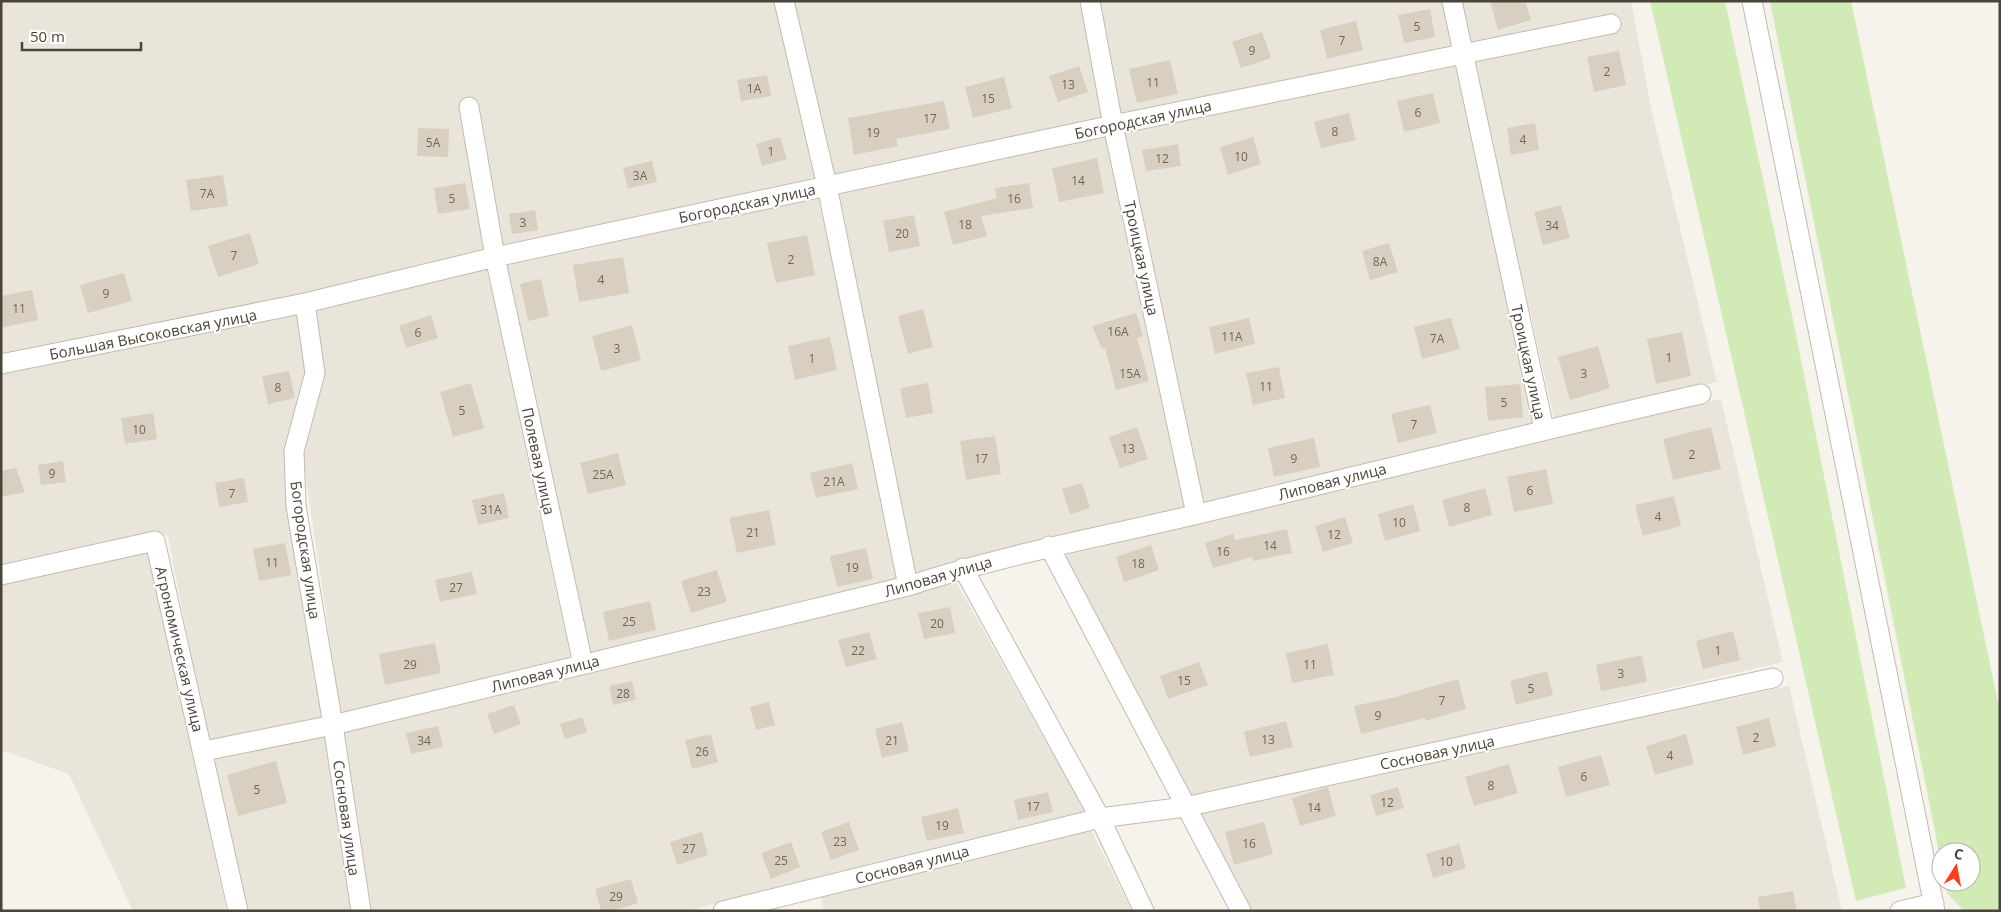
<svg xmlns="http://www.w3.org/2000/svg" width="2001" height="912" font-family="'Open Sans',sans-serif">
  <style>
    .residential { fill: #eae5da }
    .green { fill: #d2eab5 }
    .building { fill: #d8cfc1 }
    .lines { fill: none; stroke-linecap: round; stroke-linejoin: round }
    .minor-casing { stroke: #c2bbae; stroke-width: 21 }
    .minor { stroke: #fff; stroke-width: 19 }
    .labels { text-anchor: middle; dominant-baseline: central; stroke-width: 4; stroke-linejoin: round; paint-order: stroke }
    .number-label { font-size: 12px; fill: #6e675b }
    .street-label { font-size: 15px; fill: #4b4439; stroke: #fff }
  </style>
  <rect width="100%" height="100%" fill="#f6f3ec"/>
  <!-- residential -->
  <path class="residential" d="M1,1H775L816,181L288,298L1,358Z
    M788,1H1081L1103,118L830,179Z
    M1097,1H1443L1453,49L1120,118Z
    M1460,1H1631L1652,112L1717,382L1555,422Z
    M1457,61L1534,424L1203,506L1122,133Z
    M1106,136L1185,507L911,578L833,194Z
    M819,198L898,581L590,657L504,266Z
    M487,269L571,660L341,715L302,452L323,375L316,309Z
    M298,312L309,372L287,449L325,717L208,744L168,536L154,532L1,564V373Z
    M1721,399L1783,662L1188,799L1065,564L1067,555Z
    M149,549L196,756L226,911H133L69,774L1,750V582Z
    M955,580L1086,813L686,911H368L341,731Z
    M1789,686L1842,911H1249L1202,823V812Z
    M325,733L353,911H244L211,759Z
    M1091,830L1132,911H824L821,897Z"/>
  <!-- green -->
  <path class="green" d="M1650,1H1725L1792,315L1906,888L1856,901Z
    M1770,1H1851L2000,712V911H1964L1947,893L1945,882H1971V852H1941V862Z"/>
  <!-- building -->
  <path class="building" d="M1490,1H1525L1531,20L1498,30Z
    M1430,9L1435,37L1404,43L1398,15Z
    M1356,21L1363,50L1327,59L1320,30Z
    M1262,32L1271,58L1241,68L1232,42Z
    M1619,51L1626,85L1594,92L1587,57Z
    M1170,60L1178,94L1137,103L1129,69Z
    M1079,66L1088,92L1058,102L1049,76Z
    M767,75L771,96L741,101L737,80Z
    M1004,77L1012,108L973,118L965,87Z
    M1433,93L1440,123L1404,132L1397,101Z
    M944,101L950,129L896,139L898,146L854,155L848,118Z
    M1349,113L1356,140L1321,148L1314,122Z
    M1535,123L1539,150L1511,155L1507,128Z
    M418,128L449,129L448,157L417,156Z
    M780,137L787,159L762,166L756,144Z
    M1253,137L1261,164L1228,175L1220,147Z
    M1178,144L1181,166L1146,171L1142,150Z
    M1097,158L1104,193L1059,202L1052,168Z
    M652,161L657,182L628,188L623,168Z
    M223,175L228,206L191,211L186,180Z
    M465,183L470,209L438,214L434,188Z
    M1029,183L1033,208L981,216L987,236L953,245L944,212L997,198L995,188Z
    M1561,205L1570,238L1543,245L1534,212Z
    M535,210L538,230L512,234L509,214Z
    M914,215L920,246L889,252L883,221Z
    M250,233L259,264L218,277L208,246Z
    M807,235L815,275L776,283L767,243Z
    M1389,243L1398,272L1370,280L1362,251Z
    M623,257L629,293L579,302L573,265Z
    M124,273L132,301L88,313L80,285Z
    M541,279L549,316L528,321L520,284Z
    M32,290L38,320L1,328V296Z
    M923,309L933,347L908,354L898,316Z
    M1136,313L1143,336L1137,338L1149,381L1116,390L1105,348L1102,349L1092,326Z
    M431,315L438,338L406,348L399,326Z
    M1249,318L1255,344L1215,354L1209,327Z
    M1451,318L1460,349L1422,359L1414,327Z
    M632,325L641,360L601,371L592,336Z
    M1682,332L1691,376L1656,384L1647,339Z
    M830,337L837,370L795,380L788,346Z
    M1598,346L1610,388L1570,400L1558,357Z
    M1279,367L1285,398L1253,405L1246,373Z
    M289,371L295,398L268,404L262,376Z
    M471,383L484,428L453,437L440,392Z
    M928,383L933,413L906,418L900,388Z
    M1520,384L1523,417L1488,421L1485,387Z
    M1430,405L1437,433L1398,443L1391,414Z
    M153,413L157,439L125,444L121,418Z
    M1137,427L1148,459L1120,468L1109,437Z
    M1711,427L1721,469L1673,480L1663,439Z
    M995,436L1001,474L966,480L960,441Z
    M1314,438L1320,467L1274,477L1268,448Z
    M618,453L626,485L588,494L580,463Z
    M63,461L66,482L41,485L38,465Z
    M852,463L858,489L816,498L810,473Z
    M16,468L25,492L1,497V471Z
    M1546,469L1553,504L1514,512L1507,477Z
    M244,478L248,502L219,507L215,483Z
    M1082,483L1090,508L1070,514L1062,489Z
    M1485,488L1492,515L1449,527L1442,500Z
    M504,493L509,518L478,525L472,500Z
    M1674,496L1681,526L1643,536L1635,505Z
    M1413,504L1420,531L1385,541L1378,514Z
    M769,510L776,545L737,553L729,518Z
    M1345,517L1353,543L1323,552L1315,526Z
    M1287,529L1292,553L1253,561L1252,557L1213,568L1205,543L1233,534L1235,540Z
    M285,543L291,575L259,581L253,549Z
    M1151,545L1159,570L1124,582L1116,557Z
    M866,548L873,579L837,587L830,556Z
    M717,570L727,602L691,613L681,581Z
    M472,572L477,594L440,602L435,580Z
    M650,601L656,630L609,641L603,612Z
    M950,607L955,633L924,639L918,613Z
    M1733,631L1740,660L1703,669L1696,641Z
    M869,632L877,659L846,667L838,640Z
    M435,643L441,673L385,685L379,654Z
    M1328,644L1334,675L1292,683L1286,653Z
    M1642,655L1647,682L1601,691L1596,665Z
    M1199,662L1208,685L1168,699L1160,676Z
    M1547,671L1553,695L1516,705L1510,681Z
    M1458,679L1466,709L1425,721V718L1361,734L1354,706L1396,697Z
    M632,681L636,700L613,705L609,686Z
    M769,702L775,725L756,730L750,707Z
    M514,705L521,724L494,734L487,714Z
    M582,717L587,732L565,739L560,724Z
    M1769,718L1776,746L1743,755L1736,727Z
    M1286,721L1293,747L1250,757L1244,732Z
    M902,722L909,751L882,758L875,729Z
    M438,726L443,747L411,754L406,733Z
    M711,734L718,762L692,769L685,740Z
    M1686,734L1694,764L1655,775L1646,746Z
    M1601,755L1610,785L1566,797L1558,767Z
    M276,761L287,803L238,816L227,775Z
    M1509,764L1518,793L1474,806L1465,777Z
    M1328,787L1336,816L1300,826L1292,798Z
    M1398,787L1404,808L1376,816L1370,795Z
    M1048,792L1053,812L1018,820L1014,800Z
    M958,808L964,833L927,841L921,817Z
    M849,822L859,850L831,860L821,832Z
    M1264,822L1273,854L1234,865L1225,832Z
    M702,832L708,855L677,865L670,842Z
    M791,842L800,867L771,879L761,853Z
    M1459,844L1466,868L1433,878L1426,854Z
    M631,879L638,903L611,911H601L595,889Z
    M1793,891L1797,911H1760L1758,897Z"/>
  <g class="lines">
    <!-- minor casing -->
    <g class="minor-casing">
      <path id="minor" d="M784,1L827,186L908,586
        M1090,1L1113,125L1196,514
        M1452,1L1544,429
        M1752,1L1935,911
        M469,107L495,257L583,664
        M305,303L315,373L294,451L296,506L333,725L361,911
        M1,364L305,303L495,257L1113,125L1611,24
        M1049,546L1241,911
        M1,575L155,541L238,911
        M204,751L333,725L908,586C1003,555 1101,537 1198,514C1366,474 1533,432 1701,394
        M723,911L1100,818L963,568
        M1144,911L1100,818L1185,807L1773,678
        M1900,911L1934,903"/>
    </g>
    <!-- minor -->
    <use href="#minor" class="minor"/>
  </g>
  <g class="labels">
    <!-- number labels -->
    <g class="number-label">
      <text x="1417" y="26">5</text>
      <text x="1342" y="40">7</text>
      <text x="1252" y="50">9</text>
      <text x="1607" y="71">2</text>
      <text x="1153" y="82">11</text>
      <text x="1068" y="84">13</text>
      <text x="754" y="88">1А</text>
      <text x="988" y="98">15</text>
      <text x="1418" y="112">6</text>
      <text x="930" y="118">17</text>
      <text x="1335" y="131">8</text>
      <text x="873" y="132">19</text>
      <text x="1523" y="139">4</text>
      <text x="433" y="142">5А</text>
      <text x="771" y="151">1</text>
      <text x="1241" y="156">10</text>
      <text x="1162" y="158">12</text>
      <text x="640" y="175">3А</text>
      <text x="1078" y="180">14</text>
      <text x="207" y="193">7А</text>
      <text x="452" y="198">5</text>
      <text x="1014" y="198">16</text>
      <text x="523" y="222">3</text>
      <text x="965" y="224">18</text>
      <text x="1552" y="225">34</text>
      <text x="902" y="233">20</text>
      <text x="234" y="255">7</text>
      <text x="791" y="259">2</text>
      <text x="1380" y="261">8А</text>
      <text x="601" y="279">4</text>
      <text x="106" y="293">9</text>
      <text x="19" y="308">11</text>
      <text x="1118" y="331">16А</text>
      <text x="418" y="332">6</text>
      <text x="1232" y="336">11А</text>
      <text x="1437" y="338">7А</text>
      <text x="617" y="348">3</text>
      <text x="1669" y="357">1</text>
      <text x="812" y="358">1</text>
      <text x="1130" y="373">15А</text>
      <text x="1584" y="373">3</text>
      <text x="1266" y="386">11</text>
      <text x="278" y="387">8</text>
      <text x="1504" y="402">5</text>
      <text x="462" y="410">5</text>
      <text x="1414" y="424">7</text>
      <text x="139" y="429">10</text>
      <text x="1128" y="448">13</text>
      <text x="1692" y="454">2</text>
      <text x="981" y="458">17</text>
      <text x="1294" y="458">9</text>
      <text x="52" y="473">9</text>
      <text x="603" y="474">25А</text>
      <text x="834" y="481">21А</text>
      <text x="1530" y="490">6</text>
      <text x="232" y="493">7</text>
      <text x="1467" y="507">8</text>
      <text x="491" y="509">31А</text>
      <text x="1658" y="516">4</text>
      <text x="1399" y="522">10</text>
      <text x="753" y="532">21</text>
      <text x="1334" y="534">12</text>
      <text x="1270" y="545">14</text>
      <text x="1223" y="551">16</text>
      <text x="272" y="562">11</text>
      <text x="1138" y="563">18</text>
      <text x="852" y="567">19</text>
      <text x="456" y="587">27</text>
      <text x="704" y="591">23</text>
      <text x="629" y="621">25</text>
      <text x="937" y="623">20</text>
      <text x="858" y="650">22</text>
      <text x="1718" y="650">1</text>
      <text x="410" y="664">29</text>
      <text x="1310" y="664">11</text>
      <text x="1621" y="673">3</text>
      <text x="1184" y="680">15</text>
      <text x="1531" y="688">5</text>
      <text x="623" y="693">28</text>
      <text x="1442" y="700">7</text>
      <text x="1378" y="715">9</text>
      <text x="1756" y="737">2</text>
      <text x="1268" y="739">13</text>
      <text x="424" y="740">34</text>
      <text x="892" y="740">21</text>
      <text x="702" y="751">26</text>
      <text x="1670" y="755">4</text>
      <text x="1584" y="776">6</text>
      <text x="1491" y="785">8</text>
      <text x="257" y="789">5</text>
      <text x="1387" y="802">12</text>
      <text x="1033" y="806">17</text>
      <text x="1314" y="807">14</text>
      <text x="942" y="825">19</text>
      <text x="840" y="841">23</text>
      <text x="1249" y="843">16</text>
      <text x="689" y="848">27</text>
      <text x="781" y="860">25</text>
      <text x="1446" y="861">10</text>
      <text x="616" y="896">29</text>
    </g>
    <!-- street labels -->
    <g class="street-label">
      <text transform="translate(1143 119) rotate(-12)">Богородская улица</text>
      <text transform="translate(747 203) rotate(-12)">Богородская улица</text>
      <text transform="translate(1142 258) rotate(78)">Троицкая улица</text>
      <text transform="translate(153 334) rotate(-11)">Большая Высоковская улица</text>
      <text transform="translate(1529 362) rotate(78)">Троицкая улица</text>
      <text transform="translate(539 461) rotate(78)">Полевая улица</text>
      <text transform="translate(1332 481) rotate(-14)">Липовая улица</text>
      <text transform="translate(306 550) rotate(82)">Богородская улица</text>
      <text transform="translate(938 576) rotate(-16)">Липовая улица</text>
      <text transform="translate(180 649) rotate(77)">Агрономическая улица</text>
      <text transform="translate(545 673) rotate(-14)">Липовая улица</text>
      <text transform="translate(1437 752) rotate(-12)">Сосновая улица</text>
      <text transform="translate(347 818) rotate(82)">Сосновая улица</text>
      <text transform="translate(912 864) rotate(-14)">Сосновая улица</text>
    </g>
  </g>
  <!-- border -->
  <rect width="2001" height="912" fill="none" stroke="#4b4439" stroke-width="5"/>
  <!-- north arrow -->
  <g transform="translate(1956 867) rotate(11)"><circle r="24" fill="#ffffff" stroke="#b7b4b0"/>
  <path d="M0-4L9 19L0 12L-9 19Z" fill="#fc3f1d"/>
  <text y="-8" font-size="14" font-weight="bold" text-anchor="middle" fill="#4b4439">С</text>
  </g>
  <!-- scale -->
  <path d="M22 42v8h119v-8" fill="none" stroke="#4b4439" stroke-width="2.5"/>
  <text x="30" y="42" font-size="15" fill="#4b4439" stroke="#ffffff" stroke-width="4" paint-order="stroke">50 m</text>
</svg>
